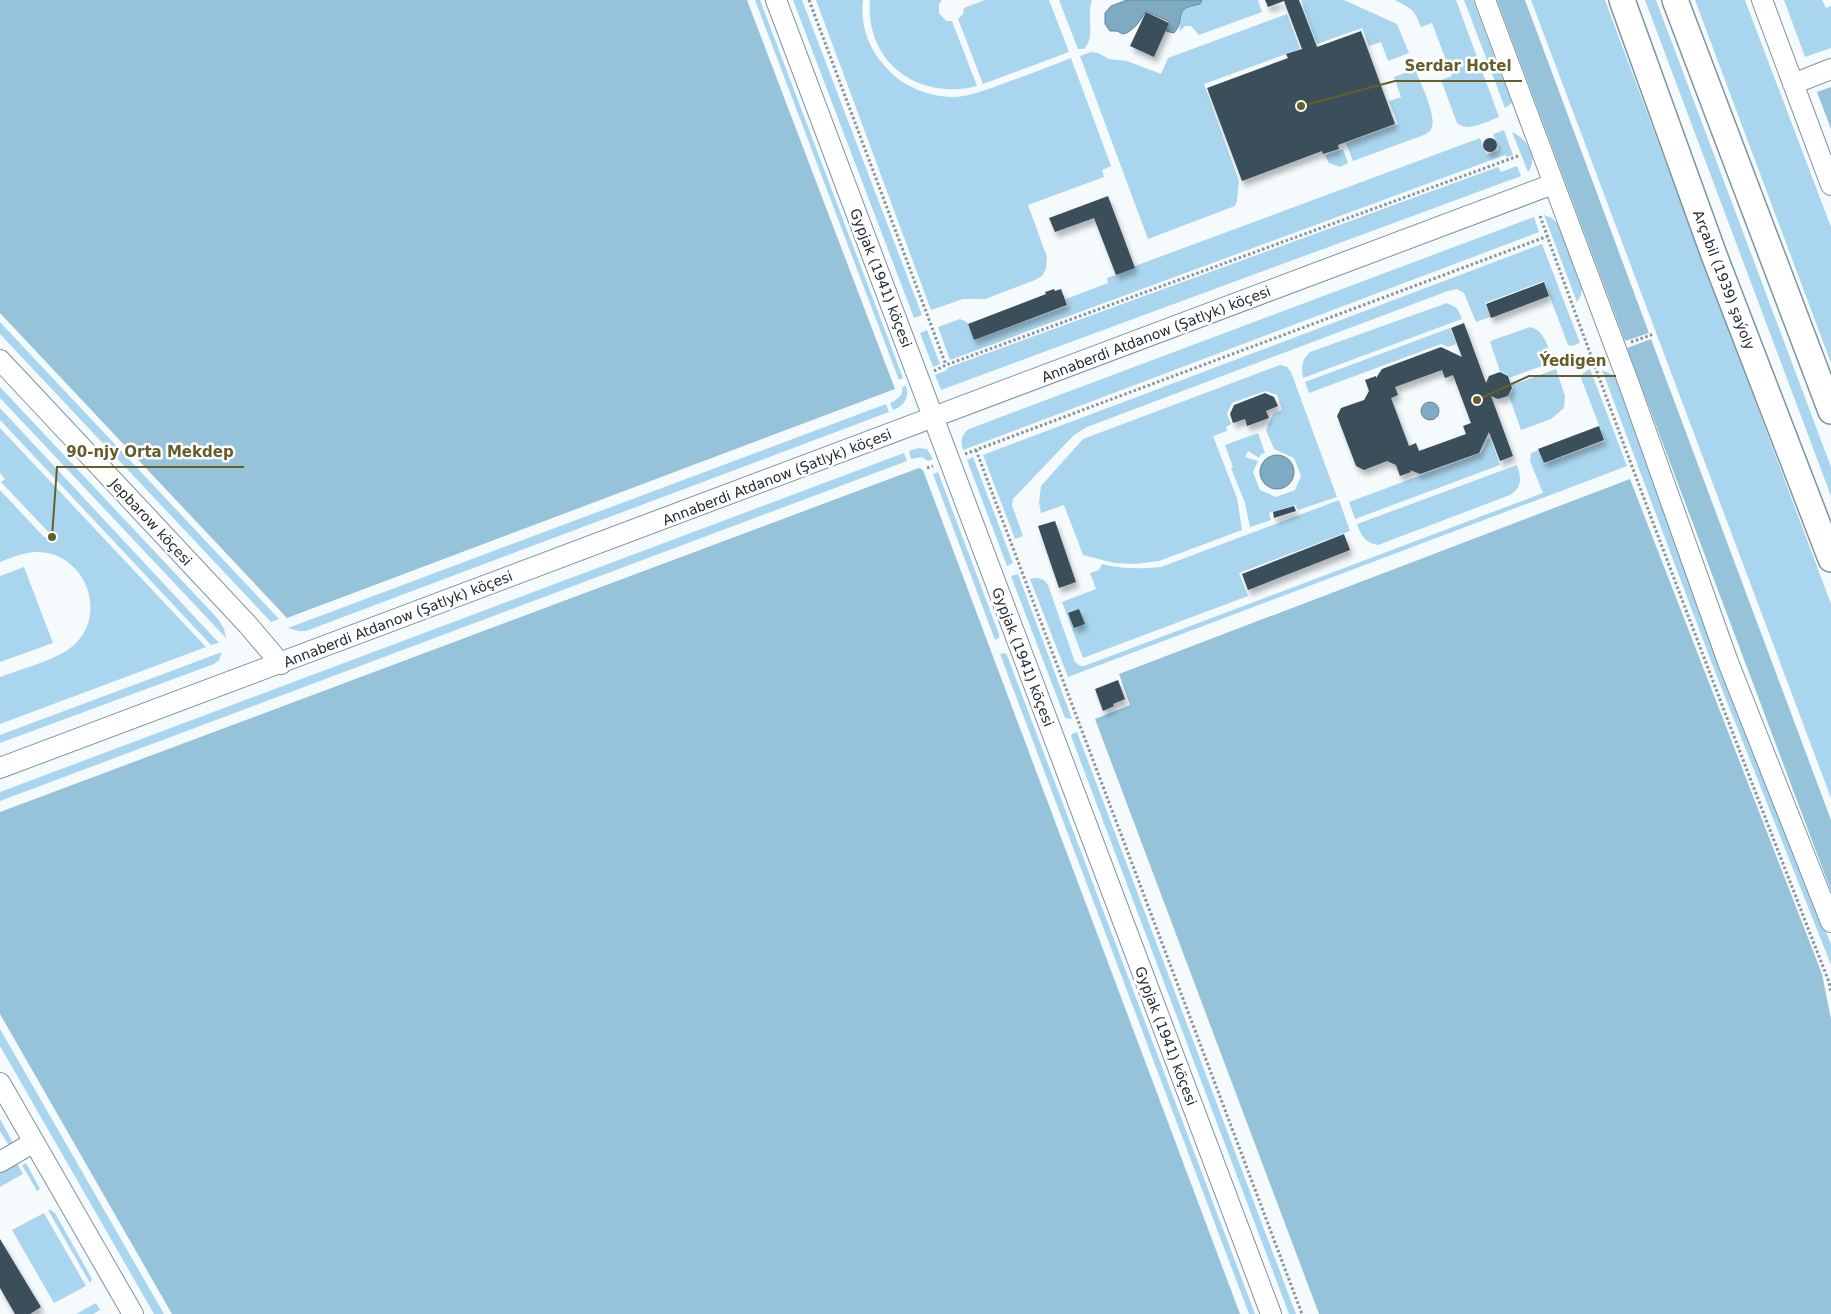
<svg xmlns="http://www.w3.org/2000/svg" width="1831" height="1314" font-family="'DejaVu Sans',sans-serif">
  <style>
    .green { fill: #a9d6ee }
    .forest { fill: #96c3da }
    .water { fill: #7fabc2; stroke: #638596 }
    .building { fill: #3b4f5a; fill-rule: evenodd; filter: url(#shadow) }
    .lines { fill: none; stroke-linecap: round; stroke-linejoin: round }
    .minor-casing { stroke: #7e94a0; stroke-width: 22 }
    .major-casing { stroke: #7e94a0; stroke-width: 28 }
    .path { stroke: #8c9397; stroke-width: 3; stroke-dasharray: 2.5 2.5; stroke-linecap: butt }
    .minor { stroke: #fff; stroke-width: 20 }
    .major { stroke: #fff; stroke-width: 25 }
    .labels { text-anchor: middle; dominant-baseline: central; stroke-width: 5; stroke-linejoin: round; paint-order: stroke }
    .street-label { font-size: 14px; fill: #222b30; stroke: #fff }
    .leader { fill: none; stroke: #655d2a; stroke-width: 2 }
    .callout-dot { fill: #655d2a; stroke: #fff; stroke-width: 2 }
    .callout-label { font-size: 15px; text-anchor: middle; font-weight: bold; fill: #655d2a; stroke: #fff; stroke-width: 5; stroke-linejoin: round; paint-order: stroke }
  </style>
  <defs>
    <filter id="shadow"><feDropShadow dx="3" dy="5.5" stdDeviation="2.5" flood-color="#0004"/></filter>
  </defs>
  <rect width="100%" height="100%" fill="#f5fafd"/>
  <!-- green -->
  <path class="green" d="M755,0H760L903,378L899,380Z
    M793,0H802L922,315L914,318Z
    M816,0H863C860,23 868,47 883,64C903,89 938,102 969,95C984,91 999,85 1013,80C1032,73 1052,66 1071,58L1111,166L1102,170L1104,177L1028,205L1047,257L1046,269L1042,276L1035,280L985,299H963L931,310Z
    M870,0H942L939,4V13L946,21H952L977,86C918,101 865,62 870,0Z
    M985,0H1049L1069,52L983,84L958,19L963,14L964,8Z
    M1059,0H1092C1086,16 1096,37 1084,49H1078Z
    M1203,0H1258L1262,12L1199,35L1191,26H1185L1180,31C1178,12 1183,8 1200,4Z
    M1301,0H1344L1397,24L1409,53L1388,61L1381,42L1369,46L1362,28L1317,44Z
    M1394,0H1456L1499,117C1487,121 1468,133 1457,123L1441,80L1452,76L1432,23L1421,27C1415,10 1410,7 1394,0Z
    M1464,0H1473L1512,103L1505,108Z
    M1531,0H1605L1831,604V798Z
    M1645,0H1656L1831,467V496Z
    M1695,0H1745L1831,227V363Z
    M1784,0H1822L1826,8L1831,6V48L1805,57Z
    M1287,14L1300,49L1204,84L1239,181L1237,201L1235,206L1148,239L1080,56L1091,52L1098,53L1109,59L1127,61L1161,74L1168,58Z
    M1415,69C1420,82 1436,114 1432,127C1431,131 1428,133 1424,135L1353,161L1346,143L1398,124L1389,101L1401,97L1394,77Z
    M1504,130L1513,155L1507,157L1505,155L950,360L938,327L960,319L967,322L974,340L1068,306L1066,299L1108,283L1107,278L1135,268V266L1480,138L1486,155L1499,150L1493,134Z
    M1512,132C1527,138 1539,158 1528,172Z
    M1343,149L1348,163L1340,167L1329,163L1325,155Z
    M1517,166L1521,176L941,390L935,375L947,370V368L1498,167L1501,172Z
    M1544,215L1552,218L1559,225L1582,287L1581,295L1577,302Z
    M1534,217L1539,232L963,450C960,441 962,434 969,429Z
    M1542,244L1580,343L1572,346L1568,345L1544,281L1485,303L1490,317L1476,322L1464,293L1457,289L1448,291L1087,427L1074,435L1013,499L1012,505L1023,536L1015,539L983,455Z
    M1447,303L1457,308L1462,319L1303,378C1301,367 1302,359 1310,352Z
    M0,322L279,619L271,622L0,334Z
    M1530,327C1546,331 1548,349 1553,362L1509,378L1508,375L1500,371L1490,342L1493,340Z
    M1450,328L1456,344L1448,347L1441,344L1309,393L1305,382Z
    M927,330L940,364L933,367L920,333Z
    M1280,365L1287,367L1291,372L1337,497L1298,510L1295,505L1269,513L1271,520L1250,527L1245,503L1231,468L1233,467L1225,445L1258,433L1265,453L1261,454L1259,458L1248,451L1245,457L1258,461L1253,472L1260,490L1276,497L1295,490L1301,476L1294,458L1274,449L1266,430L1273,414L1282,410L1277,395L1265,391L1232,403L1227,414L1231,424L1226,427L1227,431L1213,436L1237,498L1242,530L1159,561L1135,564L1114,563L1083,555L1064,505L1041,513L1039,502L1041,486L1083,439Z
    M1556,369L1565,396L1564,408L1551,419L1521,430L1509,396L1513,388L1512,385Z
    M1590,369L1627,466L1068,677L1030,579C1038,577 1043,578 1048,585L1075,662L1080,666H1084L1543,493L1530,461L1531,453L1538,450L1544,464L1605,441L1581,378L1582,374Z
    M1602,370L1613,375L1619,385L1793,848L1831,944V965L1714,669Z
    M906,386C910,397 904,406 893,410L890,403C897,400 904,395 902,387Z
    M0,387L219,620L224,629L226,638L0,398Z
    M886,404L889,412L306,631H299L288,628Z
    M0,408L219,643L211,645L0,420Z
    M0,428L206,647L0,724V677C21,669 61,659 76,643C107,611 85,555 40,552C26,551 13,557 0,562V490L44,537L54,538L1,482L5,479L0,473Z
    M1490,438L1500,465L1355,519L1349,502L1481,453L1487,439Z
    M918,448L927,449L933,459L928,461L922,457L911,459L909,451Z
    M904,453L907,461L0,801V792Z
    M973,457L1013,563L1007,566L967,460Z
    M1517,465C1521,477 1523,487 1510,495L1378,545C1365,543 1361,535 1357,524Z
    M938,472L999,634V638L995,640L933,474Z
    M1339,500L1350,531L1239,573L1248,596L1083,658L1062,602L1096,589L1090,573L1099,570L1102,564C1122,569 1140,569 1161,567Z
    M24,567L53,643L0,662V576Z
    M1018,574L1072,719L1065,718L1011,576Z
    M222,652L219,660L214,664L0,743V735Z
    M1005,653L1007,655L1255,1314H1249L1000,654Z
    M1077,732L1296,1314H1289L1071,736L1072,734Z
    M0,1029L164,1314H154L0,1046Z
    M0,1119L13,1143L11,1149L0,1131Z
    M16,1161L23,1174L0,1187V1170Z
    M26,1163L40,1189L37,1191L22,1165Z
    M48,1210H51L55,1213L92,1279L90,1283Z
    M44,1213L86,1286L54,1303L12,1230Z
    M96,1303L100,1310L93,1314H76Z"/>
  <!-- forest -->
  <path class="forest" d="M0,0H747L895,389L287,618L0,313Z
    M1497,0H1525L1649,333L1625,341Z
    M1831,87V129L1817,92Z
    M1651,339L1831,820V891L1627,348Z
    M919,468L923,470L1240,1314H172L0,1014V812Z
    M1630,479L1822,974L1831,1019V1314H1319L1095,719L1130,705L1119,674Z"/>
  <!-- water -->
  <path class="water" d="M1127,0H1202L1200,4C1171,9 1187,18 1174,33L1166,31L1170,22L1146,11C1141,20 1133,32 1123,34L1117,31H1110L1105,24V13L1111,6Z
    M1421 411a9 9 0 1 1 18 0a9 9 0 1 1-18 0Z
    M1260 472a17 17 0 1 1 34 0a17 17 0 1 1-34 0Z"/>
  <!-- building -->
  <path class="building" d="M1265,0H1299L1317,47L1361,31L1395,124L1338,145L1339,149L1323,154L1322,151L1242,181L1207,88L1288,58L1286,54L1302,49L1284,1L1268,7Z
    M1146,12L1169,23L1154,57L1130,46Z
    M1483 145a7 7 0 1 1 14 0a7 7 0 1 1-14 0Z
    M1108,196L1135,268L1116,275L1094,218L1055,232L1049,218Z
    M1544,282L1549,296L1491,318L1486,304Z
    M1054,289L1055,291L1061,289L1067,305L974,340L968,324L1046,294L1045,292Z
    M1464,323L1486,383L1489,376L1500,372L1508,376L1512,388L1508,396L1498,399L1491,396L1513,456L1500,461L1489,432L1479,453L1420,474L1410,470L1411,472L1400,476L1396,465L1387,461L1364,470L1356,466L1337,416L1341,408L1364,400L1369,391L1365,380L1376,376V378L1382,369L1441,347L1462,357L1451,328ZM1442,370L1445,378L1453,375L1471,423L1463,426L1466,434L1419,451L1416,443L1409,446L1391,398L1398,395L1395,387Z
    M1265,393L1274,397L1278,406L1266,411L1269,418L1247,426L1245,419L1233,423L1230,414L1234,405Z
    M1599,426L1604,440L1544,463L1538,449Z
    M1294,506L1296,511L1274,518L1273,512Z
    M1055,521L1076,582L1059,588L1038,526Z
    M1344,534L1350,550L1248,590L1242,574Z
    M1079,609L1085,624L1074,628L1068,613Z
    M1118,680L1125,699L1113,704L1114,706L1103,711L1095,689Z
    M0,1239L41,1307L30,1314H15L0,1288Z"/>
  <g class="lines">
    <!-- minor casing -->
    <g class="minor-casing">
      <path id="minor" d="M776,0L1271,1314
        M1485,0L1629,384L1728,662L1831,922
        M1762,0L1831,185
        M1793,84L1831,69
        M0,360L248,625L281,664
        M0,768L1553,184
        M0,1083L133,1314
        M0,1162L34,1142"/>
    </g>
    <!-- major casing -->
    <g class="major-casing">
      <path id="major" d="M1622,0L1714,255L1831,559
        M1675,0L1831,411"/>
    </g>
    <!-- path -->
    <path class="path" d="M809,0L946,365
      M1540,216C1633,473 1730,728 1829,982L1831,993
      M1631,342L1654,334
      M934,371L946,365L1518,156
      M976,450L1302,1314
      M965,454L1548,236
      M927,468L933,466"/>
    <!-- minor -->
    <use href="#minor" class="minor"/>
    <!-- major -->
    <use href="#major" class="major"/>
  </g>
  <g class="labels">
    <!-- street labels -->
    <g class="street-label">
      <text transform="translate(881 278) rotate(69)">Gypjak (1941) köçesi</text>
      <text transform="translate(1724 280) rotate(69)">Arçabil (1939) şaýoly</text>
      <text transform="translate(1156 334) rotate(-21)">Annaberdi Atdanow (Şatlyk) köçesi</text>
      <text transform="translate(777 477) rotate(-21)">Annaberdi Atdanow (Şatlyk) köçesi</text>
      <text transform="translate(151 522) rotate(47)">Jepbarow köçesi</text>
      <text transform="translate(398 619) rotate(-21)">Annaberdi Atdanow (Şatlyk) köçesi</text>
      <text transform="translate(1023 657) rotate(69)">Gypjak (1941) köçesi</text>
      <text transform="translate(1166 1036) rotate(69)">Gypjak (1941) köçesi</text>
    </g>
  </g>
  <!-- callouts -->
  <path class="leader" d="M1301 106L1395 81H1522M1477 400L1529 376H1616M52 537L57 467H244"/>
  <g class="callout-dot">
    <circle cx="1301" cy="106" r="5"/>
    <circle cx="1477" cy="400" r="5"/>
    <circle cx="52" cy="537" r="5"/>
  </g>
  <g class="callout-label">
    <text x="1458" y="71">Serdar Hotel</text>
    <text x="1573" y="366">Ýedigen</text>
    <text x="150" y="457">90-njy Orta Mekdep</text>
  </g>
</svg>
